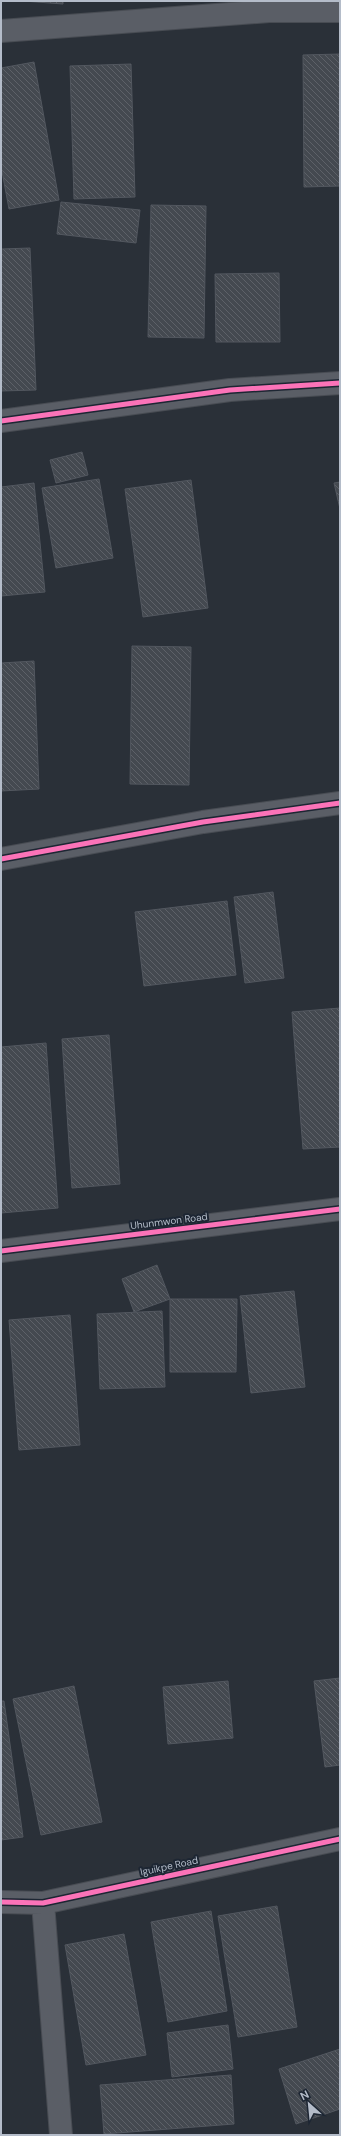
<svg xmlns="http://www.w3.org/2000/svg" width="341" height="2136" font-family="'DM Sans',sans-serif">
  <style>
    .building { fill: url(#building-back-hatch); stroke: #52575f }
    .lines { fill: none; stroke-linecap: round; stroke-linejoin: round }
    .street-casing { stroke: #484c53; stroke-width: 24 }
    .street { stroke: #5a5e66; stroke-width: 22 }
    .cycleway-casing { stroke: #1d2633; stroke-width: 8 }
    .cycleway { stroke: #fb73b8; stroke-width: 5 }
    .labels { text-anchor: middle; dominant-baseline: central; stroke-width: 4; stroke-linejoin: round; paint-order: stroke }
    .street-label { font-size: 10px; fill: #b4bcc9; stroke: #1d2633 }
  </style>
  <defs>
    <pattern id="building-back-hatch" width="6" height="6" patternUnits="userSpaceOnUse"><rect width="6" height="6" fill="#444950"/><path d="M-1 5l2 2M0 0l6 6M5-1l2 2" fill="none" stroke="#5d6168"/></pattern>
  </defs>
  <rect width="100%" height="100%" fill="#2a3038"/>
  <!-- building -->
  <path class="building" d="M23,1H63V4Z
    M340,54V186L304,187L303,55Z
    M34,62L59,200L9,209L1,166V68Z
    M131,64L135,197L74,199L70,66Z
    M61,202L140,210L136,243L57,234Z
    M151,205L206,206L204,338L148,337Z
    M30,248L36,390L1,391V249Z
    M279,273L280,342H216L215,274Z
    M82,452L88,475L56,483L50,460Z
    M99,479L113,558L56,568L42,488Z
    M191,480L208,608L143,617L125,489Z
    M340,482V509L334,483Z
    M34,483L45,592L1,596V487Z
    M132,646L191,647L189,785L130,784Z
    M34,661L39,789L1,791V663Z
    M273,892L284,978L245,983L234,897Z
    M227,901L236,975L144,986L135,912Z
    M340,1008V1147L303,1149L292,1012Z
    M109,1035L120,1184L72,1188L62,1039Z
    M46,1043L58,1208L1,1213V1047Z
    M157,1265L170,1299L134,1312L122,1279Z
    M294,1291L305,1387L251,1393L240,1296Z
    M170,1299H237L236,1372H170Z
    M162,1311L165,1387L100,1389L97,1314Z
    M70,1315L80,1445L19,1450L9,1320Z
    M340,1678V1765L325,1767L314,1681Z
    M228,1681L233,1738L168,1744L163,1687Z
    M74,1686L102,1822L41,1835L13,1699Z
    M1,1701H4L23,1837L1,1840Z
    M277,1906L297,2027L238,2037L218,1916Z
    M211,1911L227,2011L168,2022L151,1922Z
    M124,1934L146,2055L86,2065L65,1945Z
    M228,2025L233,2069L172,2077L167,2033Z
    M340,2049V2109L296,2124L279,2069Z
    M231,2075L234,2124L104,2134L100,2085Z"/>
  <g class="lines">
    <!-- street casing -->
    <g class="street-casing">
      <path id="street" d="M1,31L269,11H340
        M1,421L230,390L340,383
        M1,859L203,822L340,803
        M1,1251L340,1209
        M1,1902L43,1903L340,1839
        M43,1903L61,2135"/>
    </g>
    <!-- street -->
    <use href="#street" class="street"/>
    <!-- cycleway casing -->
    <g class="cycleway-casing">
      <path id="cycleway" d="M1,421L230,390L340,383
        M1,859L203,822L340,803
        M1,1251L340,1209
        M1,1902L43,1903L340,1839"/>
    </g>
    <!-- cycleway -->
    <use href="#cycleway" class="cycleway"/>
  </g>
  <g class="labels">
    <!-- street labels -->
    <g class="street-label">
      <text transform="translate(169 1221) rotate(-7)">Uhunmwon Road</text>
      <text transform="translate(169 1866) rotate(-12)">Iguikpe Road</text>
    </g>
  </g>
  <!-- border -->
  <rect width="341" height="2136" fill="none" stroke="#b4bcc9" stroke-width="4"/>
  <!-- north arrow -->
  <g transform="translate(309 2104) rotate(333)" stroke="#1d2633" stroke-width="3" paint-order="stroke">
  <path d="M0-3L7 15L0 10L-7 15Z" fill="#b4bcc9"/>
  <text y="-6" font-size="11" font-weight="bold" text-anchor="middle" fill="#b4bcc9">N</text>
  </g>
</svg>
